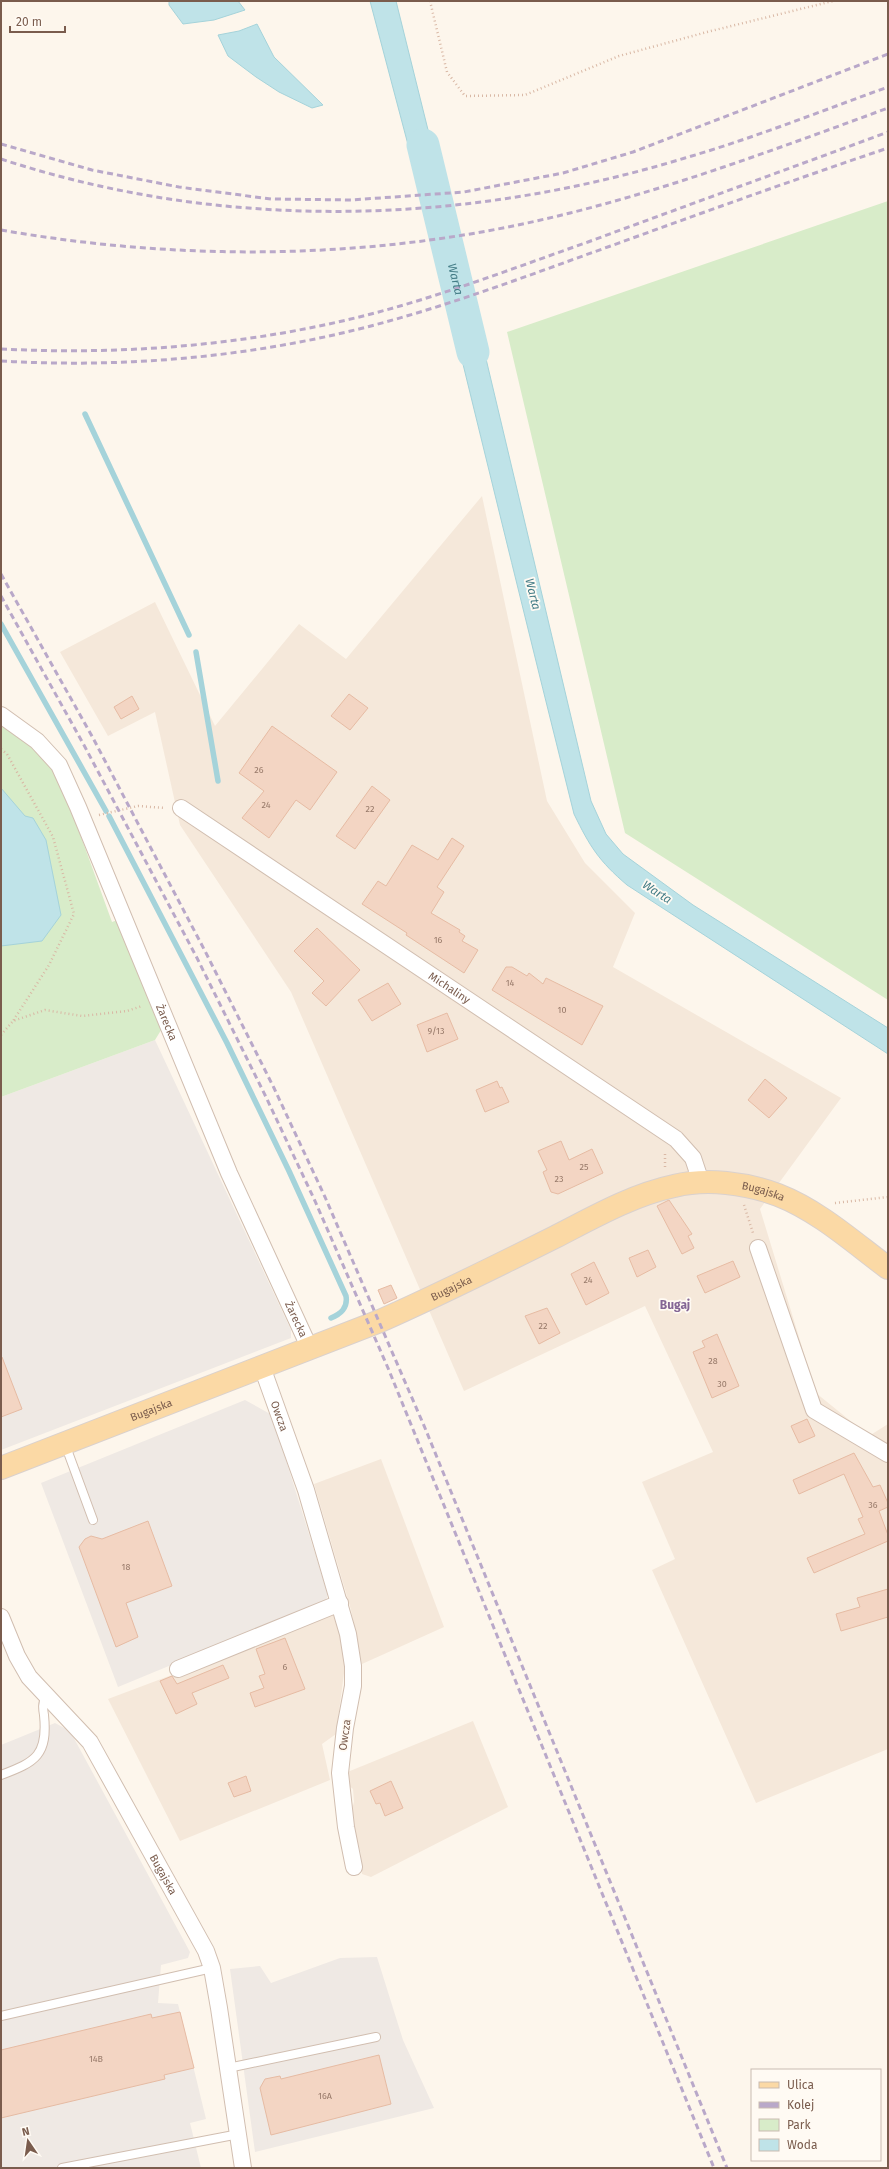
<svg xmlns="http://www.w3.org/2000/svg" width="889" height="2169" font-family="'Fira Sans',sans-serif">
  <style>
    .residential { fill: #f5e8da }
    .industrial { fill: #efe9e4 }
    .green { fill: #d8ecc9 }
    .water { fill: #bfe3e8; stroke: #a5d3da }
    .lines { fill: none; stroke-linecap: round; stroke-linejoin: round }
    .stream { stroke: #a5d3da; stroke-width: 5.5 }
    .river { stroke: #bfe3e8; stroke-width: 33 }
    .building { fill: #f3d5c3; stroke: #e6bba3 }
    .service-casing { stroke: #d1beb0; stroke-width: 10 }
    .minor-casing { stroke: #d1beb0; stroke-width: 18 }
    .primary-casing { stroke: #dad1cd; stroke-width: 24 }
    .path { stroke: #d9b8a5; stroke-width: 2.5; stroke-dasharray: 1 3; stroke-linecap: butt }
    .service { stroke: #fff; stroke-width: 8 }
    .minor { stroke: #fff; stroke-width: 16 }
    .primary { stroke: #fbd9a5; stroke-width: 22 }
    .rail { stroke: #b9a8c9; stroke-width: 3; stroke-dasharray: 6 4; stroke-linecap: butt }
    .labels { text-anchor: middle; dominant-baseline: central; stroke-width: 3.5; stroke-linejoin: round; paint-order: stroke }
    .number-label { font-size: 9px; fill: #987a6a }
    .street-label { font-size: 11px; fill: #7a5c4d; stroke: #fffaf3 }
    .water-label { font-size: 12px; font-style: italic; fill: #437c86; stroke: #fffaf3 }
    .neighbourhood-label { font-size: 12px; font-weight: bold; fill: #846695; stroke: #fffaf3 }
  </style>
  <rect width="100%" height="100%" fill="#fdf6ec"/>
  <!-- residential -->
  <path class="residential" d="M482,496L547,801L585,863L635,913L613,967L841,1098L760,1209L816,1393L869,1436L888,1424V1749L756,1803L652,1570L675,1559L642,1482L713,1452L645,1306L464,1391L291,992L180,825L155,712L108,736L60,652L155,602L215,726L299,624L346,659Z
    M381,1459L444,1627L362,1664L351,1610L314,1484Z
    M334,1614L346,1658L336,1734L322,1744L330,1780L180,1841L108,1699Z
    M473,1721L508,1807L371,1877L362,1874L361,1854L350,1816L354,1802L353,1789L347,1784L345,1773Z"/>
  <!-- industrial -->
  <path class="industrial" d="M155,1040L291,1330V1338L1,1450V1097Z
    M245,1400L272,1415L327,1592V1598L324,1602L118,1687L41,1483Z
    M55,1723L70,1731L190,1952L188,1958L161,1965L158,2003L178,2004L180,2012L206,2119L190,2123L201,2168H1V1745Z
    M377,1957L403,2040L434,2108L255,2152L230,1969L260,1966L271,1983L340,1958Z"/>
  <!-- green -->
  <path class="green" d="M888,201V1000L625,833L507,332Z
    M1,722L28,741L50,764L72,812L112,922L123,918L166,1022L155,1040L1,1097Z"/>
  <!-- water -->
  <path class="water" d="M169,1H238L245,10L214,20L183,24L169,5Z
    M370,1H396L433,150L447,187L420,190Z
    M257,24L274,57L323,105L312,108L279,92L256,77L228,56L218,35L239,31Z
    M450,215L453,223L456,225L455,229L434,233L429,217Z
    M459,243L468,278L444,285L434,247Z
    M473,304L591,801L606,834L623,854L693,905L888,1028V1054L627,885C599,861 590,847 574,814C532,646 491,479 450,311Z
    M1,788L25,816L33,818L46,840L61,915L42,941L1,946Z"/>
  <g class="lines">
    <!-- stream -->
    <path class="stream" d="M85,414L189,635
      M1,624L106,811
      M196,652L218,781
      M109,816L227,1043L289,1171L346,1296C348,1308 341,1314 331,1318"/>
    <!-- river -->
    <path class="river" id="s1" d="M423,145L473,352"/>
  </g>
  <!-- building -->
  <path class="building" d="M349,694L368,708L350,730L331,716Z
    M132,696L139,709L121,719L114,707Z
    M272,726L337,772L310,810L296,800L269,838L242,818L264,791L239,773Z
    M372,786L390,800L355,849L336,836Z
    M452,838L464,846L437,887L444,892L431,913L460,930L459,932L465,936L462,941L478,950L464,973L406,935L407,933L362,904L378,881L386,886L412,845L438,860Z
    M317,928L360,970L326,1006L312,993L324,981L294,951Z
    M506,967H512L527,976L529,973L543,984L546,978L603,1006L582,1045L492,990Z
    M388,983L401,1004L372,1021L358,1000Z
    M447,1013L458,1039L427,1052L417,1025Z
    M765,1079L787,1098L769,1118L748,1100Z
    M497,1081L500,1088L502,1087L509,1102L485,1112L476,1090Z
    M561,1141L569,1160L592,1149L603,1173L558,1194L551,1192L543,1172L547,1170L538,1151Z
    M669,1200L692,1234L688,1236L694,1248L682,1254L657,1206Z
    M648,1250L656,1267L637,1277L629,1258Z
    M733,1261L740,1277L705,1293L697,1276Z
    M594,1262L609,1293L586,1305L571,1274Z
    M391,1285L397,1298L384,1304L378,1290Z
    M547,1308L560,1333L539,1344L525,1316Z
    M717,1334L739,1386L712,1398L693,1352L705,1347L702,1341Z
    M2,1357L22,1409L1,1417V1358Z
    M807,1419L815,1436L799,1443L791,1426Z
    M854,1453L873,1487L880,1485L888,1503V1507L879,1511L888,1535V1541L814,1573L807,1558L865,1534L858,1519L863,1517L844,1474L799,1494L793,1480Z
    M148,1521L172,1586L126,1603L138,1637L116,1647L79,1547L85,1539L91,1536L102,1539Z
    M888,1589V1617L841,1631L836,1614L860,1607L857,1598Z
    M285,1638L305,1689L255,1707L250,1693L264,1688L259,1676L265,1674L256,1649Z
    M223,1665L229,1678L192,1693L197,1704L176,1714L160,1681L172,1676L177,1684Z
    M246,1776L251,1791L234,1797L228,1783Z
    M391,1781L403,1808L385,1816L380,1803L376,1804L370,1791Z
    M180,2012L194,2068L164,2075L165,2079L1,2118V2050L151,2014L152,2018Z
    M379,2055L391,2104L271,2135L260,2088L265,2079L280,2076L281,2079Z"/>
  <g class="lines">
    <!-- service casing -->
    <g class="service-casing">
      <path id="service" d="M65,1444L93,1520
        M1,1775C36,1762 48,1755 44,1715C43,1709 42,1703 46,1697
        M1,2016L212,1968
        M228,2068L376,2037
        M62,2168L239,2134"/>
    </g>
    <!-- minor casing -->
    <g class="minor-casing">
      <g id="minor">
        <path id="s2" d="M1,715L37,741L59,765L78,807L229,1173L310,1349"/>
        <path id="s3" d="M181,808L676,1139L693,1158L701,1182"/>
        <path d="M758,1248L814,1410L888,1454"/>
        <path id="s4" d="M262,1367L306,1490L348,1634L353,1666V1686L345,1728L340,1773L346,1827L354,1867"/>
        <path id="s5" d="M1,1617L17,1656L29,1677L90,1742L206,1951L212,1968L219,2008L243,2168"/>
        <path d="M178,1669L340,1603"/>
      </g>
    </g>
    <!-- primary casing -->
    <g class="primary-casing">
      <g id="primary">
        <path id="s6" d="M1,1468L380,1321C439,1295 497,1266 555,1237C592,1218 632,1195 674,1186C707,1178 746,1183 778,1195C819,1211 853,1242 888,1268"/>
      </g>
    </g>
    <!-- path -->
    <path class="path" d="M430,1L447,72L465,96L525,95L619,56L707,32L833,1
      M1,749L7,754L53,837L74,914L49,965L13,1021
      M99,815L138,806L165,808
      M1,1035L13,1021L45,1010L82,1016L127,1011L142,1006
      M665,1167V1153
      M835,1203L888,1197
      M744,1205L753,1233"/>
    <!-- service -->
    <use href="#service" class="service"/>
    <!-- minor -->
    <use href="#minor" class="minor"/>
    <!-- primary -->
    <use href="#primary" class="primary"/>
    <!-- rail -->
    <path class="rail" d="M1,144L92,170L179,187L271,199L351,200L464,192L563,173L633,152L888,54
      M1,159C224,232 462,226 685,158C754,138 821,111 888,87
      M1,230C161,258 327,260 487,231C625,206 757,156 888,108
      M1,349C120,355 239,346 355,318C434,299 511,269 588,242C688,205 788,169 888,132
      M1,361C121,368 242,358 359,329C443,308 524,277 605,248C699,214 793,180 888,148
      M1,574L93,738L205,951L274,1088L325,1197L425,1428L727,2168
      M1,596L85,747L197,958L266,1097L315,1201L388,1368L714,2168"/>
  </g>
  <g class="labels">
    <!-- number labels -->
    <g class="number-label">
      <text x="259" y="770">26</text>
      <text x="266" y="805">24</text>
      <text x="370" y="809">22</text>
      <text x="438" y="940">16</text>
      <text x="510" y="983">14</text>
      <text x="562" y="1010">10</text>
      <text x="436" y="1031">9/13</text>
      <text x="584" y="1167">25</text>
      <text x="559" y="1179">23</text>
      <text x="588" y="1280">24</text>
      <text x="543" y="1326">22</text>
      <text x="713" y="1361">28</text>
      <text x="722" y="1384">30</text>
      <text x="873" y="1505">36</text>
      <text x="126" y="1567">18</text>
      <text x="285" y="1667">6</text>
      <text x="96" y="2059">14B</text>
      <text x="325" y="2096">16A</text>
    </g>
    <!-- street labels -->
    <g class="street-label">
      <text stroke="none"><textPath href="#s3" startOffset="323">Michaliny</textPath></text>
      <text stroke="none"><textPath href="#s2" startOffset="356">Żarecka</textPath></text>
      <text stroke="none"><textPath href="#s6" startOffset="821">Bugajska</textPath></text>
      <text stroke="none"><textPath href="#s6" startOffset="485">Bugajska</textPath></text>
      <text stroke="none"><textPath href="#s2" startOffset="680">Żarecka</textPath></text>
      <text stroke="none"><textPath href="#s6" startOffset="161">Bugajska</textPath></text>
      <text stroke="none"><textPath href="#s4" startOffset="52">Owcza</textPath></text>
      <text transform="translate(345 1735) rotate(-82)">Owcza</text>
      <text stroke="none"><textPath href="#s5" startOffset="307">Bugajska</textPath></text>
    </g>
    <!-- water labels -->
    <g class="water-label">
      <text stroke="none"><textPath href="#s1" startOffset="138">Warta</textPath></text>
      <text transform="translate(533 594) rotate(76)">Warta</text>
      <text transform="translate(657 892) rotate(33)">Warta</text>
    </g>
    <!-- neighbourhood labels -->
    <g class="neighbourhood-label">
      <text x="675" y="1305">Bugaj</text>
    </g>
  </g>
  <!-- border -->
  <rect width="889" height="2169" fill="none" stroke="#7a5c4d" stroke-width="4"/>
  <!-- legend -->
  <rect x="751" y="2069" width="130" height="92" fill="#fffaf3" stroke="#cabbb1"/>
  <rect x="759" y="2082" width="20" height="6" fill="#fbd9a5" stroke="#cabbb1"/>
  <text x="787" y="2089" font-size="12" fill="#7a5c4d">Ulica</text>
  <rect x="759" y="2102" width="20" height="6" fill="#b9a8c9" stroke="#cabbb1"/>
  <text x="787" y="2109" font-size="12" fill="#7a5c4d">Kolej</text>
  <rect x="759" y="2119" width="20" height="12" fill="#d8ecc9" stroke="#cabbb1"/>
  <text x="787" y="2129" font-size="12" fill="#7a5c4d">Park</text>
  <rect x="759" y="2139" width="20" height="12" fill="#bfe3e8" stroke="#cabbb1"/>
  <text x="787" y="2149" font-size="12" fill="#7a5c4d">Woda</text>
  <!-- north arrow -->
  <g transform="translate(28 2141) rotate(347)" stroke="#fffaf3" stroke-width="3" paint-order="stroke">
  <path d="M0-3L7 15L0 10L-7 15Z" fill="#7a5c4d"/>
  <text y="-6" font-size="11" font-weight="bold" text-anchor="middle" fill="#7a5c4d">N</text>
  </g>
  <!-- scale -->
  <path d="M10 26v6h55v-6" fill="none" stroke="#7a5c4d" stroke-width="2"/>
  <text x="16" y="26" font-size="12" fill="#7a5c4d" stroke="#fffaf3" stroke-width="3" paint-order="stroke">20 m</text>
</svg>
